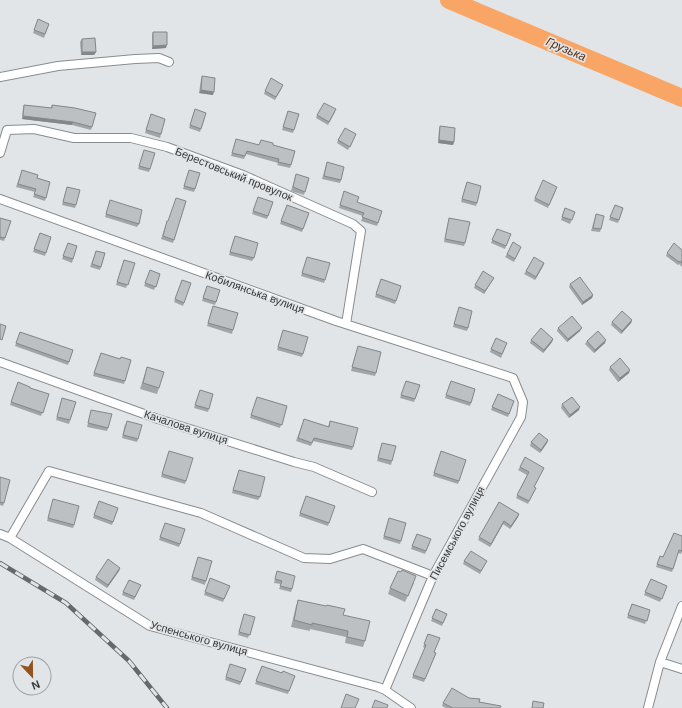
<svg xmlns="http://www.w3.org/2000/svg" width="682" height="708" font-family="Arial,sans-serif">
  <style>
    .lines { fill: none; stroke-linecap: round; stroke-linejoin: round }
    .river { stroke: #f8a566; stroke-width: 18 }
    .minor-casing { stroke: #898c8f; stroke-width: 10 }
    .minor { stroke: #fff; stroke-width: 8 }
    .rail-casing { stroke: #66686a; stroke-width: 4.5 }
    .rail { stroke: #e1e5e8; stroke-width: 3; stroke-dasharray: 9; stroke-linecap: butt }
    .wall { fill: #a2a5a8 }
    .shaded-wall { fill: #848688 }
    .building { fill: #bcc0c3; stroke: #848688 }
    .labels { text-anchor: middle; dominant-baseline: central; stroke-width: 3.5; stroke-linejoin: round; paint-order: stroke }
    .street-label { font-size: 11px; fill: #363738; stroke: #e1e5e8 }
    .water-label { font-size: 12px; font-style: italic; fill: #543218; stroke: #e1e5e8 }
  </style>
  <rect width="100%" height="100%" fill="#e1e5e8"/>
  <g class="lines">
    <!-- river -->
    <path class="river" d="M449,0L682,98"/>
    <!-- minor casing -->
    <g class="minor-casing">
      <path id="minor" d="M0,77L58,66L135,59L159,58L169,62
        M0,153L7,130L34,129L74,138H131L167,147L243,175L353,224L361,231L346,324
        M0,199L336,321L513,378L523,402L521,417L433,576L385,690
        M0,362L158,419L294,462L314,467L372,492
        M0,534L10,538L150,626L378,687L385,690L411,708
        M10,538L49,471L201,513L304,558L330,559L363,549L433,576
        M660,662L682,669
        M648,708L660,662L682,606"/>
    </g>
    <!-- minor -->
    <use href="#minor" class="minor"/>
    <!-- rail casing -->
    <g class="rail-casing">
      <path id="rail" d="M0,563L66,603L129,661L167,708"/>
    </g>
    <!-- rail -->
    <use href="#rail" class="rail"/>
  </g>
  <!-- wall -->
  <path class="wall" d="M38,19L49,24L44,38L33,33Z
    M153,32L166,48L152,49V35Z
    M82,39L96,52L94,55H81L80,42Z
    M202,76L213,95L199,93L201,79Z
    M282,88L275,100L264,94L265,91Z
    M24,105L51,108L52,105L92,127L91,130L72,125L22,119L23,108Z
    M195,109L206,113L200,132L189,128Z
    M288,111L294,130L293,133L282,130Z
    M335,112L328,125L316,118L317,115Z
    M151,114L165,119L160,138L145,133Z
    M440,126L454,142L453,145L438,143L439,129Z
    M356,134L348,150L337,143L338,140Z
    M236,139L259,145H273L295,151L290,168L277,165L278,163L246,154L244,159L231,156Z
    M144,150L150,169L149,172L138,169Z
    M327,162L341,180L340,183L322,179Z
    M22,170L37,178L50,182L45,201L33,197L35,192L16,187Z
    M189,170L200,173L194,192L183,189Z
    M296,174L309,178L304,195L291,191Z
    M467,182L477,203L476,206L461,202Z
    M67,187L76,205L75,208L62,205Z
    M556,190L548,208L534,201L535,198Z
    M344,191L357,202L382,211L377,226L361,221L363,216L339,208Z
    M258,197L273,202L267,219L252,214Z
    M110,200L139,224L137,227L105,217Z
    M186,201L173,243L161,239L166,224Z
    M287,205L309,213L302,232L280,224Z
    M615,205L623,208L618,223L609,220Z
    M565,208L575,212L570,224L561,220Z
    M596,214L601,229L600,232L591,231Z
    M0,218L11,221L4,241L0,240Z
    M449,218L465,243L464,246L444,242Z
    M497,229L511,234L505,249L491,243Z
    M40,233L51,237L45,256L33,252Z
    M235,236L254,258L252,261L229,255Z
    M68,243L77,246L72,263L62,259Z
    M521,247L514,262L505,257L507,254Z
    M682,250V267L679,264L678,265L666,256L667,253Z
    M96,251L105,253L100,270L90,267Z
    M124,260L135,263L126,288L116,285Z
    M306,260L325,280L324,283L301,276Z
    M544,263L543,266L535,280L524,274L526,271Z
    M150,270L160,274L154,290L144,286Z
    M494,278L492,281L484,294L474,288L475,285Z
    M381,279L401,286L395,304L375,297Z
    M182,280L191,283L183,306L174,302Z
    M570,284L593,295L592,298L582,305L569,287Z
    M207,286L220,290L215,305L202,301Z
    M459,307L468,328L467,331L453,327Z
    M212,309L233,330L232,334L207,326Z
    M632,320L631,323L621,334L611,325L612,322Z
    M558,328L580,331L567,342L557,331Z
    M20,332L73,350L68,365L15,346Z
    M282,333L303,354L302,357L277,350Z
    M553,339L552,342L543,353L530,343L531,340Z
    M587,341L605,343L594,353L585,344Z
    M507,343L501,358L490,352L491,349Z
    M358,346L376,373L375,376L351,371Z
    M101,353L120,359L131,360L124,384L93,376Z
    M147,367L159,388L157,394L140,389Z
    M610,367L629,373L618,382L609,370Z
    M406,381L420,385L414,402L400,398Z
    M451,381L475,389L470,406L445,398Z
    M18,382L30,388L49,394L41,416L10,405Z
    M200,390L213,394L208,412L194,408Z
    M498,394L514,401L508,417L491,410Z
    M257,397L287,406L280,428L250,418Z
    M62,398L76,402L69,424L56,420Z
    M562,404L579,410L569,418L561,408Z
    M91,410L108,428L107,431L87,427Z
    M304,419L328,427L330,421L353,447L352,450L313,441L311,446L296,441Z
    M125,424L138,439L137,442L122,438Z
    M548,440L547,443L540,453L530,446L531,442Z
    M382,443L392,461L391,465L377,461Z
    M441,451L466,460L458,484L433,476Z
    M168,454L186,481L185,484L161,477Z
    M520,467L544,468L534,487L536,488L528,504L516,498L527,475L518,470Z
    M238,473L260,497L258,500L232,493Z
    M0,477L4,503L3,506L0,505Z
    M306,496L335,506L328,526L299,516Z
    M53,499L74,525L73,528L47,521Z
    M99,501L118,508L112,525L93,518Z
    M499,502L519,514L518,517L510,529L503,524L490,547L478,540Z
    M388,521L401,541L400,544L383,539Z
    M165,523L185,529L179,547L159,540Z
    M674,533L682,551L681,554L678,553L672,572L656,567L660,556L663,557Z
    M417,534L431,539L425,554L411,549Z
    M198,557L206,581L205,585L191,580Z
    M464,561H487L480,574L463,564Z
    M120,568L119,571L107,588L95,580L96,577Z
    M276,574L292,589L291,592L279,589L281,584L274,583Z
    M210,578L230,586L223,602L204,595Z
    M651,579L667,586L660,602L644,595Z
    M414,583L405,602L388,594L390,588Z
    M141,585L134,600L122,595L123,592Z
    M298,600L343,615L365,641L363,647L345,643L346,637L310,629V631L291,627L296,606Z
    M632,604L650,610L645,624L627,618Z
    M436,609L447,614L442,626L431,621Z
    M244,614L255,617L248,638L238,635Z
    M428,634L434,652L436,653L424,682L412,678L425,648L423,647Z
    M230,664L246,669L240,685L225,680Z
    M262,666L282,673L295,676L288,694L255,684Z
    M469,698L479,702L500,708H446L442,706L443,703Z"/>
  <!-- shaded-wall -->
  <path class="shaded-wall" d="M167,45L166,48L152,49L153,46Z
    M82,52H96L94,55H81Z
    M201,90L214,92L213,95L199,93Z
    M23,116L73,122L72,125L22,119Z
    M439,140L454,142L453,145L438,143Z
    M544,263L543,266L535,280L536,277Z
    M494,278L492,281L484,294L485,291Z
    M593,295L592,298L582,305L583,302Z
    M632,320L631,323L621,334L622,331Z
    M582,328L580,331L567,342L568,339Z
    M553,339L552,342L543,353L544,350Z
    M606,340L605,343L594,353L595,350Z
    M630,370L629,373L618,382L620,378Z
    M580,407L579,410L569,418L570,415Z
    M548,440L547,443L540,453L541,450Z
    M519,514L518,517L510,529L511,526Z
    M504,521L503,524L490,547L491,544Z
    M120,568L119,571L107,588L108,585Z"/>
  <!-- building -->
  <path class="building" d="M38,19L49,24L45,34L34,30Z
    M153,32H167V45L153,46Z
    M95,38L96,52H82V39Z
    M202,76L215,78L214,92L201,90Z
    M271,78L283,85L276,97L265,91Z
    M324,103L336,109L329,122L317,115Z
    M24,105L52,108V105L75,108L96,113L92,127L73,122L23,116Z
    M195,109L206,113L201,129L190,125Z
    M288,111L299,114L294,130L283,127Z
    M151,114L165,119L161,134L146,130Z
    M440,126L455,128L454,142L439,140Z
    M345,128L356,134L350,147L338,140Z
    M236,139L259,145L261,140L273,143V145L295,151L291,165L278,162L279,159L247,151L245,156L232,153Z
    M144,150L155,153L150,169L139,166Z
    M327,162L344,167L341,180L324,176Z
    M22,170L38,175L37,178L50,182L46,198L34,194L36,189L18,184Z
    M189,170L200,173L195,189L184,186Z
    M296,174L309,178L305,192L293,187Z
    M543,180L557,187L549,205L535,198Z
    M467,182L481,186L477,203L462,199Z
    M67,187L80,190L76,205L63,202Z
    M344,191L359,197L357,202L382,211L378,223L362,217L364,213L340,205Z
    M258,197L273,202L268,216L253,211Z
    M176,198L186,201L174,240L163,236L167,221H168Z
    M110,200L142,210L139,224L106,214Z
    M287,205L309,213L303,229L281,221Z
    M615,205L623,208L619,220L610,217Z
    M565,208L575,212L572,220L562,217Z
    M596,214L604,216L601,229L593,228Z
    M0,218L11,221L5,238L0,237Z
    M449,218L470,222L465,243L445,239Z
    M497,229L511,234L506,246L492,240Z
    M40,233L51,237L46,253L34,249Z
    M235,236L258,243L254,258L230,252Z
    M513,242L521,247L515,259L507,254Z
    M68,243L77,246L73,259L63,256Z
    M674,243L682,250V263L680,261L679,262L667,253Z
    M96,251L105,253L101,267L92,264Z
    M307,257L330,263L325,280L302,273Z
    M534,257L544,263L536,277L526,271Z
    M124,260L135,263L128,285L117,282Z
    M150,270L160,274L156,287L145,283Z
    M483,271L494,278L485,291L475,285Z
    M580,277L593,295L583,302L570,284Z
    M381,279L401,286L396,301L376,294Z
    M182,280L191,283L184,303L175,299Z
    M207,286L220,290L216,302L203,298Z
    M213,306L238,313L233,330L208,323Z
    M459,307L472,311L468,328L454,324Z
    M622,311L632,320L622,331L612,322Z
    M572,316L582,328L568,339L558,328Z
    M0,324L6,326L2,340L0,339Z
    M541,328L553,339L544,350L531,340Z
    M283,330L308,337L303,354L278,347Z
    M598,331L606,340L595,350L587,341Z
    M20,332L73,350L69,362L16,343Z
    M496,338L507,343L502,354L491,349Z
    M358,346L381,352L376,373L352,367Z
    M101,353L120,359L121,357L131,360L125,381L94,373Z
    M620,358L630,370L620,378L610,367Z
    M147,367L164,372L159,388L143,383Z
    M406,381L420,385L415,399L401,395Z
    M451,381L475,389L471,403L446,395Z
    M18,382L30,387V388L49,394L43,413L11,402Z
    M200,390L213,394L209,409L195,405Z
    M498,394L514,401L509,414L492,407Z
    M257,397L287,406L282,425L251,415Z
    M572,397L580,407L570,415L562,404Z
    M62,398L76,402L70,420L57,417Z
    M91,410L112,414L108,428L88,423Z
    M304,419L329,427L330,421L358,428L353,447L314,438L312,443L298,438Z
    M127,421L142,425L138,439L123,435Z
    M539,433L548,440L541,450L531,442Z
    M382,443L396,446L392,461L378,458Z
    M169,451L193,458L186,481L162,474Z
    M441,451L466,460L459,481L434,473Z
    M525,457L544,468L534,487L536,488L529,501L517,495L529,472L520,467Z
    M239,470L265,477L260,497L233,490Z
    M0,477L10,480L4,503L0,502Z
    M306,496L335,506L329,523L300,513Z
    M53,499L79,506L74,525L48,518Z
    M99,501L118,508L113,522L94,515Z
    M499,502L519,514L511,526L504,521L491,544L479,537Z
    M389,518L406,523L401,541L384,536Z
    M165,523L185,529L180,544L160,537Z
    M674,533L682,536V551L679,550L673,569L657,564L660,556L663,557Z
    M417,534L431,539L426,551L412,546Z
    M471,551L487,561L481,571L464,561Z
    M198,557L212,561L206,581L192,577Z
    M108,559L120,568L108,585L96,577Z
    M402,570L416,576L408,596L390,588L398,571L401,572Z
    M277,571L295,576L292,589L280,586L282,581L275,579Z
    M210,578L230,586L224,599L205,592Z
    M651,579L667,586L662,599L645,592Z
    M129,580L141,585L135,597L123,592Z
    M298,600L326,606L327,605L345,609L343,615L370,621L365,641L347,637L348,631L312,623V625L294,620Z
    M632,604L650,610L647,621L628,615Z
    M436,609L447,614L443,623L432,618Z
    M244,614L255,617L250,635L239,632Z
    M428,634L440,638L434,652L436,653L425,679L413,675L426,645L424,644Z
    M230,664L246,669L241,682L226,677Z
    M262,666L282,673L283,671L295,676L289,691L256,681Z
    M452,688L469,698L480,699L479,702L501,706L500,708H453L443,703Z
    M346,694L359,699L355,708H341Z
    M375,700L388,705L387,708H372Z
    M533,701L544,703L543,708H532Z"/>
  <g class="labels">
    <!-- street labels -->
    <g class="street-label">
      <text transform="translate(234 174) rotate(22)">Берестовський провулок</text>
      <text transform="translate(255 292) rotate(20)">Кобилянська вулиця</text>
      <text transform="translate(186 427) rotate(18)">Качалова вулиця</text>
      <text transform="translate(457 533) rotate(-62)">Писемського вулиця</text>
      <text transform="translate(199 638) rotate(16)">Успенського вулиця</text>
    </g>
    <!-- water labels -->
    <g class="water-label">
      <text transform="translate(566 49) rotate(23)">Грузька</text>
    </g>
  </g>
  <!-- north arrow -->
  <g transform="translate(32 676) rotate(158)"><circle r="19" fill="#e1e5e8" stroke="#9d9fa2"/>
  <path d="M0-3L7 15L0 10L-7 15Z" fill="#93531c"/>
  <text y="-6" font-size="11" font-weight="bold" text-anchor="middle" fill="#363738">N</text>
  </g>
</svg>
